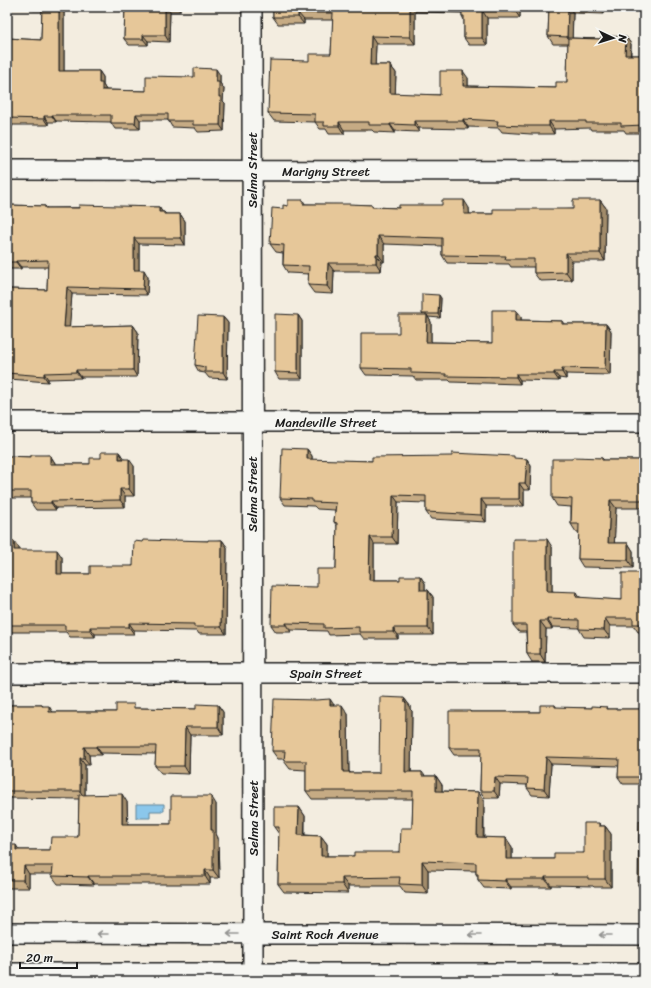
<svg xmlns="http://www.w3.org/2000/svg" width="651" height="988" font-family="Sriracha,sans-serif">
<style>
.water{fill:#8bc7eb;stroke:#5f8398}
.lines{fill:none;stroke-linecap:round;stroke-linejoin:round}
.street-casing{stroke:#1c1c1c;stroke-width:22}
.street{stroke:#f6f6f2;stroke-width:19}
.wall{fill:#c6ab84;stroke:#1c1c1c}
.shaded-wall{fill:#a18b6b;stroke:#1c1c1c}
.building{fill:#e6c799;stroke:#1c1c1c}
.oneway{stroke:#949492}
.labels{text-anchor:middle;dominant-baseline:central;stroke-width:4;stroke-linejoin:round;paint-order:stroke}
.street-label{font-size:13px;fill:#1c1c1c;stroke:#f6f6f2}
</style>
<rect width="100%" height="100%" fill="#f3ede0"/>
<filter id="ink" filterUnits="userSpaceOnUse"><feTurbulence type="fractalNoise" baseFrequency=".025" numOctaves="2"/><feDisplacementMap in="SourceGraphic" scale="8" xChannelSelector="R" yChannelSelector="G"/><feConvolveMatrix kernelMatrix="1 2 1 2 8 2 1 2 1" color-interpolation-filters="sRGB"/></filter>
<g filter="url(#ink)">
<path class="water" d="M136,804H164V811H150V818H136Z"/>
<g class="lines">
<defs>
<path id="street" d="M252,7L253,981
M7,170L644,171
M7,422H644
M7,673H644
M7,933L644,935
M7,973H644"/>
</defs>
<use href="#street" class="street-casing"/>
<use href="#street" class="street"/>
</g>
<path class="wall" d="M30,7H64V71H99L103,77V85L106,90L146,91L194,77L220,75V83L224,89L223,101L225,103L224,131L198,132L195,128L172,127L168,120H140V129H115L111,123V122L56,121V122H48V125H12V127H7V38L41,40L42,10H33Z
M119,7H180V11H170L169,42L148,41V45H129L124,39L125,8H120Z
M273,7H520V18H487V45H469L464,38V20L462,16V13L415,12V44H376L375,65H390L396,73L395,94L440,95L468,78V86L556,88L567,82L568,44H553L548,36L549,7H604V14L573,13L572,38L600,39L626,37L631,44V55H644V133H626L624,130H591L590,128L554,129V134H531L502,132L499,128L468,127V129L419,128V132L395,131V133L374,132L372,130H344V134H329L326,129H320L315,122L274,121L268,113L309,61L331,54L333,20H304V24H278L273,17Z
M303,200L305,204L372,205L373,207L399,208H469V214H493L573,209L600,200L606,208L605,261H572V280L540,281L534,273V267H511L509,264L447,263L442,255V246L384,244V262H382L381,271H334L333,294L314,293L308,285L309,274L288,273L283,265V253L276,252L270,244L283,209L288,206Z
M7,205L45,206L47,208L159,207L162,212H164L166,214H180L185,221V245L139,244V270L148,277L147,295L72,294L69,327L133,325L138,332L137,377H81V378L48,379V382L9,379V385H7V289L47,290L48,267H21V269H7Z
M441,298L440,318L428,317L431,322V342L492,343L516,310L521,316V320L562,321L564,324H606L611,331L610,375L566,374V379L559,378V381L520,380V384L451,382L449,380H416L413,376L366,375L361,368L399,333L423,315L422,314Z
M298,315L302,321V379H279L275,372Z
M223,317L228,323L227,379L209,378L205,373L199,372L195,365Z
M307,449L312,456V460L372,461L527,459L531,466L530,490H524V506H486V522L431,519L426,512V503L398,502L397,544H374V580H400L420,576L425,583V590H428L433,597V635H398V639H364L360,634L329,635L327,631L291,630V632H276L271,625L317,587L336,569L337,526L334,522L335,510L317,509L314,506L285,505L280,498Z
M119,452L124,459L134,466V496H125V507L56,508V510H36L31,503V498H7V456L31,457L50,455L55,463V464H90L101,458Z
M602,458L604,460H644V508H616L614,543H628L633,551V568L583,567L578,559L579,532H576L571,524V507L557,506L552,498L572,459Z
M222,540L227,547L226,634H199L197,631L134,630V634H95V637H70L66,632H10V634H7V541L19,548V550L62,557V574H90L133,566L143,542L208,541Z
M552,547V591L581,598L622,600L644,573V632H638L634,626H610V638L584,637L579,629V628L552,627V629H546L545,662H532L527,654L526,632H519L513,625Z
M404,698L410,706V709L412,711L411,772H422L425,776H436L442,785V791L478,792L484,800V838H506L512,847V859H554L584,853L601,826H605L611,834V887H594L593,886L551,885V887H511V889L484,888L478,880V877L476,874V871L428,870V894L405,893L400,886H348V893L284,892L278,884L279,834L274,827L299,807L305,816V835L321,836L327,844V856H354L400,852L412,828L413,799H312L306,791V770L290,769L284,761V759H278L272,751L335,705L348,714L349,772L351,773H379Z
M7,705H42L43,706L52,712H116L136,708L196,709L218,705L223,712V735H190L189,774L161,773L155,766L156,754L101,753V755H89L90,765H85V795L127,802L128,824H171L216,804V834L218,838L219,878H210V884H94V885L58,884L52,876L53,874H29V888H7V845L19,850H50L78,837L79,799L7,798Z
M555,705L557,708H592L607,707L608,709H644V784H623L618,777L619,766L551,764L549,796L532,795L527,788V785L500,784L499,798H485L480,791L481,755H454L449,748L470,711L471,712H540Z
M644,821V894L638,885Z"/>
<path class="shaded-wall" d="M59,7H64V77L59,71Z
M165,7H167L170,11L169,42L165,35Z
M177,7H180V11Z
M410,7H412L415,12V44L410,37Z
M515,7H520V18L515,11Z
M568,7H569L573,13L572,45L567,37Z
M599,7H604V14Z
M482,10L487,18V45L482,38Z
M298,13L304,20V24L298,17Z
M143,35L148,41V45L143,39Z
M371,36L376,44L375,72L370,65Z
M626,37L631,44L630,62L625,55Z
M390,65L396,73L395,101L390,93Z
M216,69L220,75V83L224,89L223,101L225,103L224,131L220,125L219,97L216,82Z
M99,71L103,77V85L106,90H102L99,83Z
M463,71L468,78V93L463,86Z
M136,114L140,120V129L135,123Z
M52,115L56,121V122L52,116Z
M44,116L48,122V125L44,119Z
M8,118L12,125V127L8,121Z
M463,119L468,127V129L463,121Z
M414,121L419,128V132L414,125Z
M549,121L554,129V134L549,126Z
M339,122L344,130V134L339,126Z
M390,124L395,131V133L390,125Z
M464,200L469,208L470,222L464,214Z
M600,200L606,208L605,261L600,253Z
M159,207L163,213L159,212Z
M180,214L185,221V245L181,238Z
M378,236L384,244V262L378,254Z
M134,238L139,244V276L134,270Z
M566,253L572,261V280L566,272Z
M376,254L382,262L381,271L376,263Z
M16,261L21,267V269L16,262Z
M328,263L334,271L333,294L327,286Z
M144,270L148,277L147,295L143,289Z
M67,287L72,294L69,334L64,327Z
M439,295L441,298L440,318L438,314Z
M516,310L521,316V326L516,320Z
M298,315L302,321V379L298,373Z
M427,315L431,322V349L426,342Z
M223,317L228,323L227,379L223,372Z
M606,324L611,331L610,375L605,369Z
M133,325L138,332L137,377L133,370Z
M562,368L566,374V379L562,372Z
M76,370L81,377V378L76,372Z
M554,372L559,378V381L554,374Z
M44,373L48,379V382L44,376Z
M516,374L520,380V384L516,377Z
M7,377L9,379V385L7,382Z
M307,449L312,456V466L307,459Z
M119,452L124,459H119Z
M50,455L55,463V471L50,464Z
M129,459L134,466V496L129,489Z
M527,459L531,466L530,490L525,483Z
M519,483L524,490V506L519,499Z
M120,489L125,496V507L120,500Z
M393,495L398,502L397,544L392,537Z
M481,499L486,506V522L481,515Z
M610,500L616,508L614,551L608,543Z
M51,501L56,508V510L51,503Z
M370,537L374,544V587L369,580Z
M547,539L552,547V599L547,591Z
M222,540L227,547L226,634L221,627Z
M14,541L19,548V557L14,550Z
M628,543L633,551V568L628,560Z
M57,550L62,557V581L57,574Z
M420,576L425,583V597L420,590Z
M428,590L433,597V635L428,628Z
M577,592L582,600L576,597Z
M605,618L610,626V638L604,630Z
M547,619L552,627V629L547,621Z
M540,621L546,629L545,662L540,654Z
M129,623L134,630V634L129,627Z
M286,623L291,630V632L286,625Z
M7,627L10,632V634L7,630Z
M90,627L95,634V637L90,630Z
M393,628L398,635V639L393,632Z
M404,698L410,706V709L412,711L411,780L405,772Z
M330,699L336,708L330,705Z
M218,705L223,712V735L218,727Z
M342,705L348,714L349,780L343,772Z
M49,706L54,714L49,712Z
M185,727L190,735L189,774L184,766Z
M96,746L101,753V755L96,747Z
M84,747L89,755L90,765L84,758Z
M546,757L551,764L549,796L544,789Z
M80,758L85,765V799L80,791Z
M436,776L442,785V800L436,791Z
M495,777L500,784L499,798L494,791Z
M478,792L484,800L483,846L477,837Z
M122,794L127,802L128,831L122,824Z
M211,796L216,804V834L218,838L219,878L213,870L211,830Z
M299,807L305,816L304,844L298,835Z
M599,823L605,832V826L611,834V887L605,879Z
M321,836L327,844V865L321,856Z
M506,838L512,847V867L506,859Z
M16,845L21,853L16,850Z
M422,861L428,870V894L422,885Z
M24,866L29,874V888L23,880Z
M205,870L210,878V884L205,876Z
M88,876L94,884V885L88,877Z
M545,877L551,885V887L545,879Z
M342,878L348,886V893L342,884Z
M505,879L511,887V889L505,881Z"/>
<path class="building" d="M42,7H59V71H99V83H102V90L146,91V76L194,77V68L216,69V82H219V97H221L220,125H193V121H168V114H136L135,123H111V115H52V116H44V119L8,118V121H7V38L41,40Z
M125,7H165V35H143V39H124Z
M273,7H410V37L371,36L370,65H390V93L440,95V71H463V86L556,88V82H567L568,38L600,39V38H611V36L626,37L625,55H644V125L621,126V123H586V121H549V126H526L497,125L498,121L463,119V121H414V125L390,124V125H369V122H339V126H324V122H315V114L268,113L270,60L309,61V54H331L333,13H298V17H273Z
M462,7H515V11L482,10V38H464V16H462Z
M549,7H568L567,37L548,36Z
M288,200H303V204H349L372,205V207L399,208V205H442V200H464V214H493V209H573V200H600V253H566V272L534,273V259H505L506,256L442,255V238L378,236V254H376V263H328L327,286L308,285L309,266L283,265L284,245L270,244L272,208L283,209V205L288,206Z
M7,205L45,206V208H79V205L159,207V212H164V214H180L181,238H134V270H144L143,289L67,287L64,327L133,325V370H76V372L44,373V376L7,373V289L47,290L48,260L16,261V262H7Z
M422,294L439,295L438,314H422Z
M492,310H516V320L562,321V324H606L605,369L562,368V372H554V374H516V377L446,376V374L411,373V369L361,368V333H399V315H427L426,342L492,343Z
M275,314L298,315V373L275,372Z
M198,316L223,317V372H205V367L195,365Z
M282,448L307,449V459L372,461V457L452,456V453L514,456V458L527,459L525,483H519V499H481V515L426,512V496L393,495L392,537H370L369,580H400V576H420V590H428V628H393V632H359V627L324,628V624L286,623V625H271L272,586L317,587V569H336L337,523L334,522L336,503L312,502V499L280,498Z
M101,452H119V459H129V489H120V500L51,501V503H31V491H7V456L31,457V455H50V464H90V458H101Z
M573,457L602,458V460H644V500H610L608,543H628V560L578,559L579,524H571L572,499L552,498V459H572Z
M513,539H547V591L577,592L576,597L622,600V573H644V624H633V618H605L604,630L579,629V620L547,619V621H540V654H527L526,625H513Z
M144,540L175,541V540L208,541V540H222L221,627H194V624L129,623V627H90V630H65V625H7V541H14V550H57V574H90V566H133L134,541L143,542Z
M380,697L404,698L405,702L406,703L405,772H422V776H436V791L478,792L477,837L506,838V859H554V853H584V823H599V826H605V879H588V877H545V879H505V881L478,880V874H476V863L422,861V885L399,884L400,877L342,878V884H278L279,827H274V807H299L298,835L321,836V856H354V852H400L401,828H412L413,791H306V761H284L285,751H272L274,699L316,700L330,699V705H342L343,772H350L349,773H379Z
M116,704H134V708L196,709V704L218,705V727H185L184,766H155L156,746H96V747H84V758H80V791H7V705H42V706H49V712H116Z
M540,705H555V707L592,708V706L607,707V709H644V777H618L619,759L546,757L544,789L527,788L528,778L495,777L494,791H480L481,748H449V711H470V712H540Z
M122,794V824H171V796H211V830H213V870H205V876H88V877L52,876L53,866H24L23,880H7V845H16V850H50L51,837H78L79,795Z
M639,821H644V885H638Z"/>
<defs><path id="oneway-shaft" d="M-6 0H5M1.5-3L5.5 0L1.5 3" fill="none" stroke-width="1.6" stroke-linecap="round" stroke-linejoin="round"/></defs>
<g class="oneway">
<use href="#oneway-shaft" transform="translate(103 934) rotate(-180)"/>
<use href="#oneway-shaft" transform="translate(233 934) rotate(-180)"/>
<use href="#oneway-shaft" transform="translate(475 935) rotate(-180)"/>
<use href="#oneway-shaft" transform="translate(605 935) rotate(-180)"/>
</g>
</g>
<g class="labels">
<g class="street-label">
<text transform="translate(252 170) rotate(-90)">Selma Street</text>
<text x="326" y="171">Marigny Street</text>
<text x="326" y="422">Mandeville Street</text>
<text transform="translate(252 494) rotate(-90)">Selma Street</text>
<text x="326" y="673">Spain Street</text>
<text transform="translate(253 818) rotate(-90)">Selma Street</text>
<text x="325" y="934">Saint Roch Avenue</text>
</g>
</g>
<rect width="651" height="988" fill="none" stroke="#f6f6f2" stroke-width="24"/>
<rect x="12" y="12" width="627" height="964" fill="none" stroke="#1c1c1c" stroke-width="1.5" filter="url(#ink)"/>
<g transform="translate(613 38) rotate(94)" stroke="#f6f6f2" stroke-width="3" paint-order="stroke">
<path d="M0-3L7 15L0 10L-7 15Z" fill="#1c1c1c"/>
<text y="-6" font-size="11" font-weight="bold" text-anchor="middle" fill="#1c1c1c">N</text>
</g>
<path d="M20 962v6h57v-6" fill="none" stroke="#1c1c1c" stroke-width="2"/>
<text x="26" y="962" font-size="12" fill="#1c1c1c" stroke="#f6f6f2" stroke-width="3" paint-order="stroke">20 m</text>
</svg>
